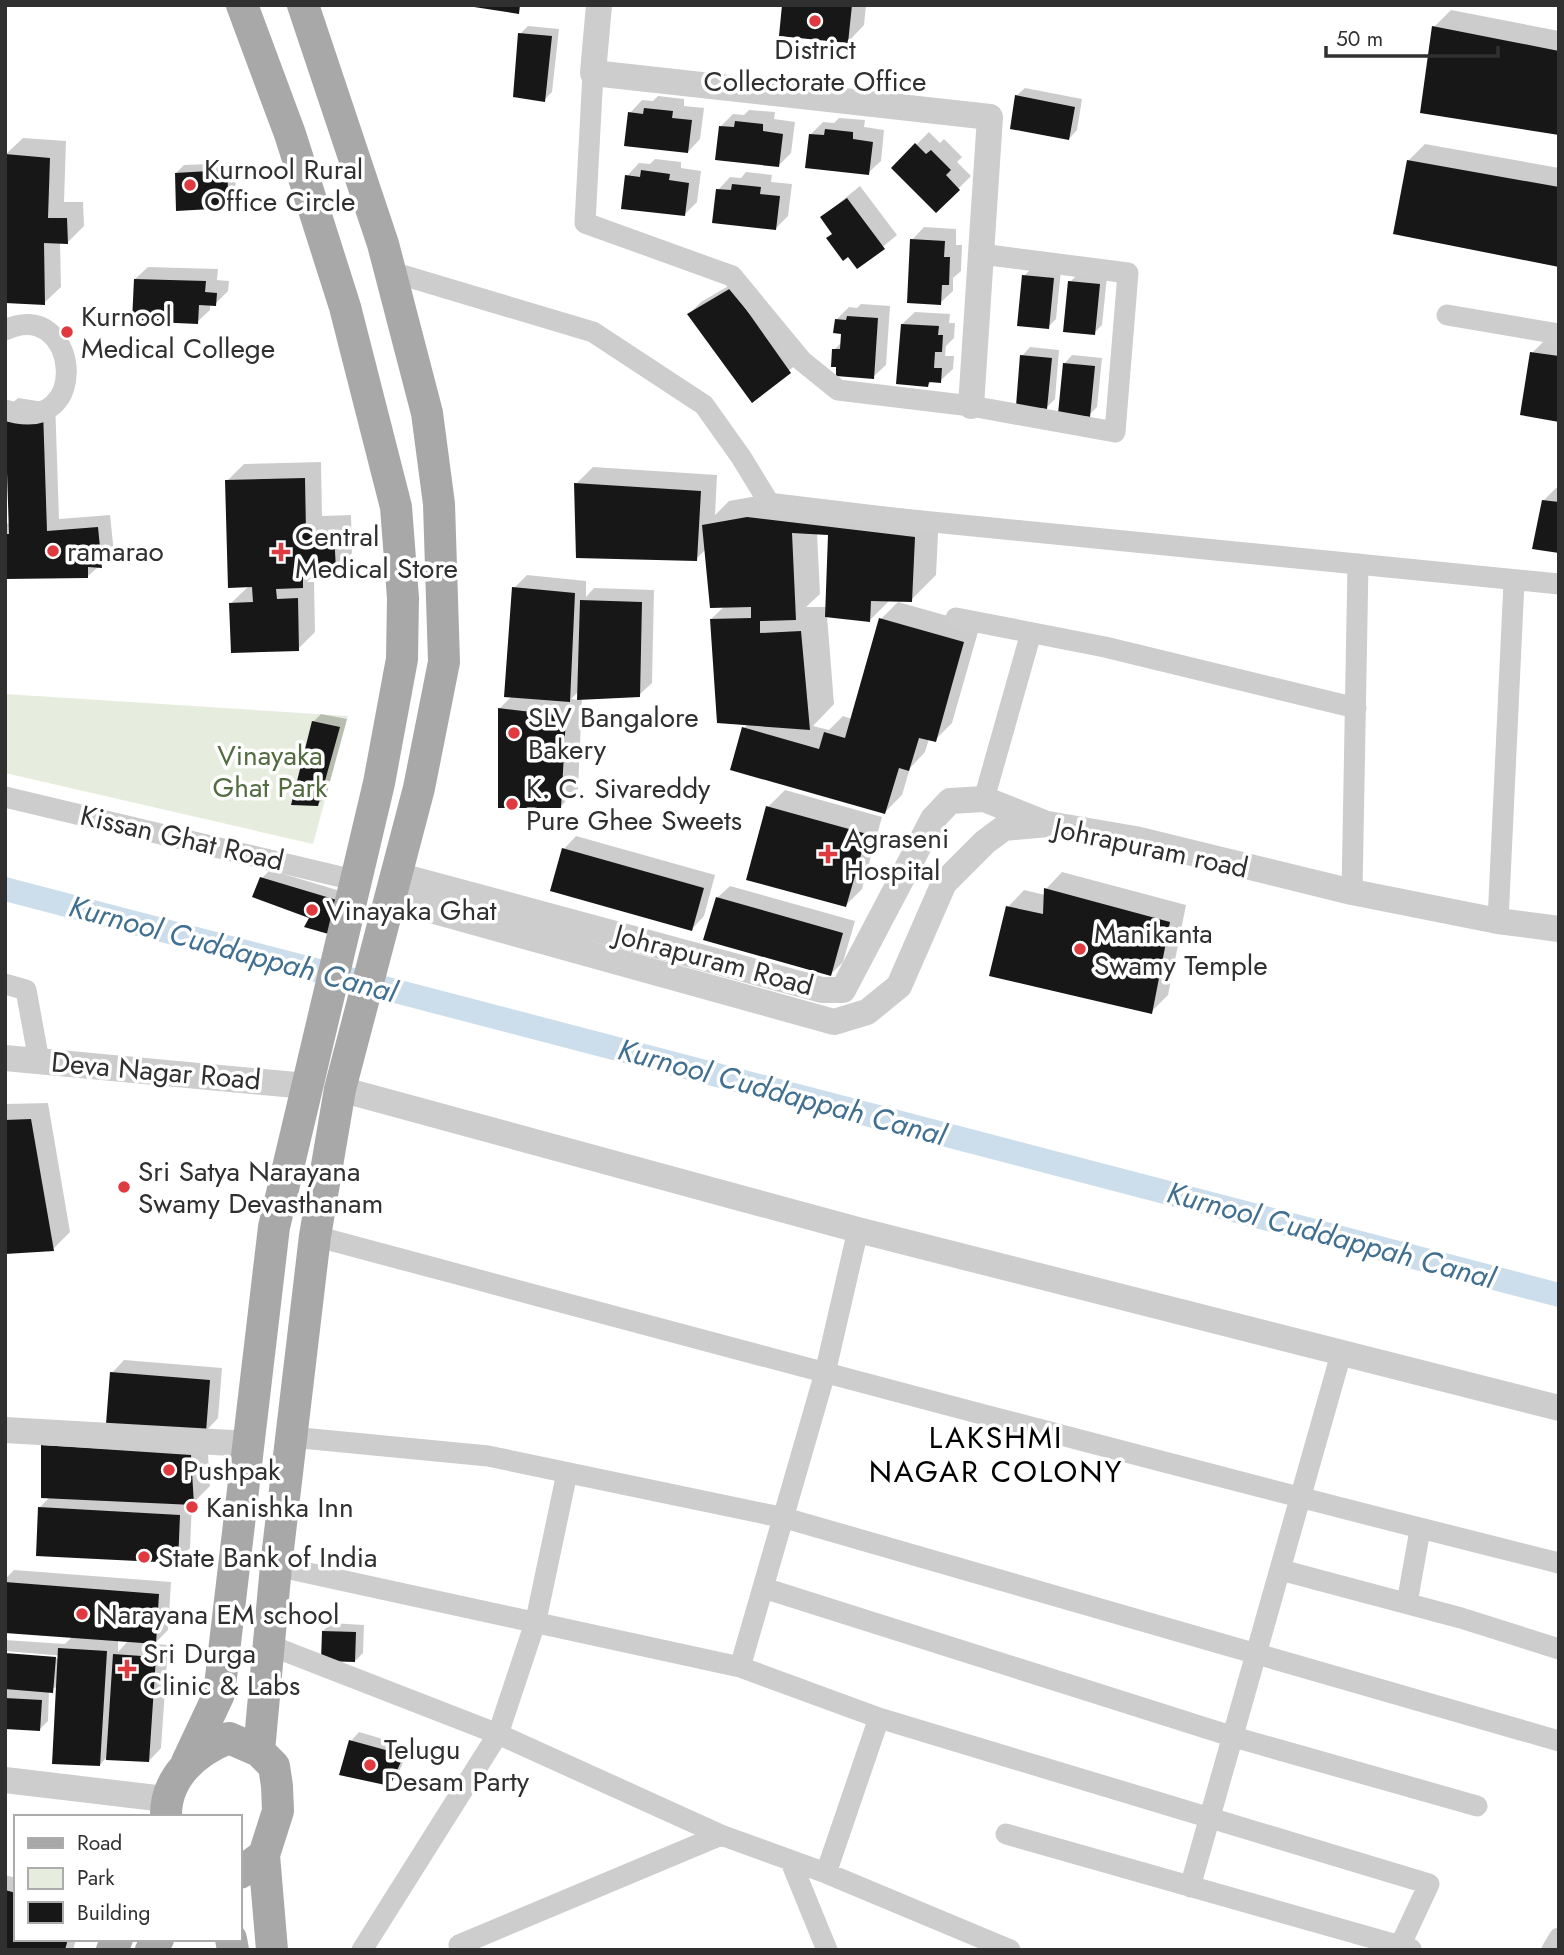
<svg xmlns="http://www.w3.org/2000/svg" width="1564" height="1955" font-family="Jost,sans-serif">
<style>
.green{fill:#e6eddf}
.shadow{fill:#0003;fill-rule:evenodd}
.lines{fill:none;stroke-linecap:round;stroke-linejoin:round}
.canal{stroke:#ccdeeb;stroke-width:24}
.building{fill:#171717}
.minor{stroke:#cdcdcd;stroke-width:21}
.tertiary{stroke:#cdcdcd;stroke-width:26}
.primary{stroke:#a8a8a8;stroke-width:32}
.poi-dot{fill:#e03a41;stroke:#fff;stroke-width:2.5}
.labels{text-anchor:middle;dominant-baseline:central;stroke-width:7;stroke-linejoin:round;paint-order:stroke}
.poi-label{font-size:28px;fill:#303030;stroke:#fff;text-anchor:start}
.park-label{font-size:28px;fill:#526b3f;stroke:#fff}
.street-label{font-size:28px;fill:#303030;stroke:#fff}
.water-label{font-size:30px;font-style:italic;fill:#406f90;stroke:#fff}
.neighbourhood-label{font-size:30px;letter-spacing:2px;fill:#000;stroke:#fff}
</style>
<rect width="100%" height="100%" fill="#fff"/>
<path class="green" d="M5,694L348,716L313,844L5,773Z"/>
<path class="shadow" d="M784,5H866L864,25L848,42Z
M1451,10L1559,31V133L1434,27Z
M528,26L559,29L552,92L544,100L520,34Z
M1025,88L1082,99L1077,130L1069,139L1016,96Z
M658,96L684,99V106L704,108L700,139L688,152L630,113L642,100L653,101Z
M749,110L775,112L774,119L795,122L791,153L779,165L721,126L733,114L744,115Z
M839,118L865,120L864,127L884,130L881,161L868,173L810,135L823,122L834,123Z
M929,132L940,143L944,139L962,157L957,162L971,176L936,211L893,168Z
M23,138L66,141L64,202H83L84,226L67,243L60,242L61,287L44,303L6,154Z
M1425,144L1559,168V265L1408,161Z
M655,159L681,162V168L701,171L697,202L685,214L627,176L639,163L650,164Z
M235,163L236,198L228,206L176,173L184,165Z
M746,172L772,175L771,182L792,184L788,216L776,228L718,190L730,177L741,178Z
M860,186L897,235L858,267L822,217Z
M924,227L956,229V245H962L961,271L953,278V291L940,303L912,240Z
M148,267L218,269L217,280L229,281L228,291L215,304H210V310L197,322L135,279Z
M1032,268L1061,270L1056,319L1048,327L1024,276Z
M1078,274L1107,277L1102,325L1094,333L1070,282Z
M744,277L803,359L752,401L689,314L701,302Z
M861,304L890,306L886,365L873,377L834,350L842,342L843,332L836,320L849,307L857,308Z
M915,312L950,314L949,323H955L954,338L946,346L945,356H954L953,369L940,381H932L928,385L902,324Z
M1544,341L1559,343V421L1532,353Z
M1030,347L1059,350L1055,399L1047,407L1022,356Z
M1072,355L1102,358L1097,407L1089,415L1064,364Z
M18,398L44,402L55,399L59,519L110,515L114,553L88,576L5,577V524L10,523L5,410Z
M321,462L322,516L351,515L352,553L335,570H319L307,582H314L315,632L298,649L231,603L249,586L227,481L244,464Z
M593,467L717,475L715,515L729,501L773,493L939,513L936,575L911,600H890L869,621L827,616L834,704L813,726L829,730L843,716L852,719L881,619L898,602L980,625L952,723L935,740L929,739L925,752L910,768L902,795L885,812L744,728L748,724L711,619L725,606L706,549L696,559L576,484ZM817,533L830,534L827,607H806L820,594Z
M1556,488H1559V551L1543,501Z
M527,575L586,581V597L594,588L654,590L652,683L639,695L582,698L578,789L561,806L500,708L512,696L514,588ZM579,691L578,700L571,699Z
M321,714L347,719L326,796L318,804L313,722Z
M785,790L882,817L862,889L845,906L768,807Z
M576,836L715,875L704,916L692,929L564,849Z
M270,870L347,893L312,917L262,878Z
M1062,872L1186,905L1168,995L1151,1012L1008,907L1024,890L1045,895L1046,889Z
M730,886L855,921L843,962L831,974L717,898Z
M48,1103L70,1232L53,1249L5,1252V1104Z
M124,1360L222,1368L218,1418L206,1431L112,1373Z
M207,1438L210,1486L192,1504L190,1548L177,1561L39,1508L51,1496L43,1446Z
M14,1570L171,1582L168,1630L154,1644L168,1645L161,1748L149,1761L106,1758L100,1765L58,1686L49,1691L48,1721L40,1729L5,1727V1655L65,1659V1656L5,1651V1640L65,1644L73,1636L5,1632V1579ZM118,1640H129L118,1652Z
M331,1623L364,1625L363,1653L355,1661L323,1631Z
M359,1732L410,1747L397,1776L389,1784L351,1741Z
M5,1875L16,1878V1939H76L73,1950H5Z"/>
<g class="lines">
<path class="canal" d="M5,889L1559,1295"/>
</g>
<path class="building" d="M461,5H520L519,14Z
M782,5H852L848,43L779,36Z
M1432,26L1559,51V135L1420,113Z
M518,33L552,36L545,102L513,97Z
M1015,95L1075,107L1069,140L1010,129Z
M644,108L673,111L672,118L692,120L688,153L624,146L628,112L643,114Z
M735,121L763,124V131L783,134L779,167L715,160L719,126L734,127Z
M825,129L853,132V139L873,142L869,175L805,168L809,134L824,135Z
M915,143L926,154L931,150L951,170L946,175L960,190L936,213L891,168Z
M5,154L50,158L48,218H67L68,244L44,243L45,305L5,303Z
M1407,160L1559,187V267L1393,234Z
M227,170L229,208L176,211L175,173Z
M641,170L670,174L669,180L689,183L685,216L621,209L625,175L640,177Z
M732,184L761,187L760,194L780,196L776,230L712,223L716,189L731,190Z
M847,198L885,249L857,269L848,257L843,261L826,238L832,234L820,217Z
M910,239L945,241L944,257H950L949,285H942L941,305L907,303Z
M1022,275L1054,278L1049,329L1017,326Z
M134,279L206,281L205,292L217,293L216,306L199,305L198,324L132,321Z
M1068,281L1100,284L1095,335L1063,332Z
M731,288L791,373L752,403L687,314Z
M847,316L878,318L874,379L836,376V367H831L832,349H840L841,334L833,333L835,319L846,320Z
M901,324L939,326L938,335H943L942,352H935L934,368H942L941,383L929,382L928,387L896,384Z
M1530,352L1559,356V422L1520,415Z
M1020,355L1052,358L1047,409L1016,406Z
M1063,363L1095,366L1090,417L1058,414Z
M5,410H43L47,531L98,527L102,568L88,567V578L5,579V534H9Z
M305,478L306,532L334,531L336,571L303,572V588L276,589L277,599L298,598L299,651L231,653L229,603L253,602L252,587L228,588L225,480Z
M574,483L701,491L697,561L576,558Z
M1542,500L1559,502V553L1532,549Z
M747,517L915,537L912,602L871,601L870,622L825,617L828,535L792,533L796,620L760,621V633L801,631L810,730L717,723L710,619L751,618V607L710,608L702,525Z
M512,587L575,593L570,702L504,697Z
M580,600L642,602L640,697L577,700Z
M879,618L964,642L936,742L919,738L909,771L899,768L885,814L730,770L742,727L819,749L824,732L845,738Z
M498,708L566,716L561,808H498Z
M312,721L340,727L318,806L291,805Z
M766,806L867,834L846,907L746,880Z
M562,848L704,888L692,931L550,891Z
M260,877L340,901L332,935L304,927L309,918L252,897Z
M1044,888L1170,922L1152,1014L989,976L1006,906L1043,914Z
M716,897L843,933L831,976L703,940Z
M31,1119L54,1251L5,1254V1120Z
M110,1372L210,1380L206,1432L106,1424Z
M41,1445L191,1455L194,1505L41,1498Z
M38,1507L180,1515L178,1563L36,1556Z
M5,1582L159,1594L156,1644L5,1633Z
M322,1631L356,1632L355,1662L321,1661Z
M58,1648L107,1651L100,1766L52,1764Z
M5,1653L56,1657L53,1693L5,1689Z
M113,1654L156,1657L149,1762L106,1760Z
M5,1698L42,1700L40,1731L5,1729Z
M349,1740L404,1755L390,1786L339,1775Z
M5,1890L16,1893V1939H68L65,1950H5Z"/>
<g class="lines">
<path class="minor" d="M593,73L585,223L732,276L802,361L838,390L971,406L1115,432L1128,273L981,254
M392,272L593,332L704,405L741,457L771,506L1559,584
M1447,315L1559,334
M5,330C78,295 95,439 5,410
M956,618L1105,647L1356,708
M5,797L358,881
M984,799L1031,633
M1352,892L1358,564
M1498,921L1514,582
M5,984L26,990L39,1061
M315,1236C729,1347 1143,1459 1559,1563
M291,1437L488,1456L785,1518L1559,1741
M276,1566L740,1667L879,1718L1429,1884L1400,1946
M1281,1570L1461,1618L1559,1649
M764,1588L1234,1737L1477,1806
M1407,1603L1420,1530
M269,1645L498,1734L721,1835L826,1873L1010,1950
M740,1667L825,1373L858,1230
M1006,1834L1411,1949
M791,1862L827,1950
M826,1873L879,1718
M1190,1887L1341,1354
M362,1950L498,1734L536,1620L567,1473
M462,1950L459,1945L721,1835
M1552,1950L1559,1938"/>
<path class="tertiary" d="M599,5L593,73L990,117L971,406
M397,875L822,990H843L933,819L950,801L984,799L1042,822
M391,899L834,1022L867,1012L899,986L944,883L985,842L1004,828L1048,824L1135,839L1352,892L1498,921L1559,929
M5,1058L306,1086
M340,1089L858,1230L1559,1408
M5,1430L249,1444
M5,1780L165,1799"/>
<path class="primary" d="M259,1751L276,1566L315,1236L340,1089L419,788L444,662L439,504L427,413L383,244L303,5
M187,1762L219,1694L274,1227L379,783L402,659L403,598L396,507L345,307L290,134L242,5
M166,1817C165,1778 195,1751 229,1738L259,1751L274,1766L277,1786L278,1811L264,1855L240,1873
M264,1855L272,1950
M231,1939L233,1950
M112,1950L117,1939
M151,1950L158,1939"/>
</g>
<g class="poi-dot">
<circle cx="815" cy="21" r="7"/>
<circle cx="190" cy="185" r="7"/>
<circle cx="67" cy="332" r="7"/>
<circle cx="53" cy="551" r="7"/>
<path d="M277.5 541.5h7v7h7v7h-7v7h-7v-7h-7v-7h7z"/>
<circle cx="514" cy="733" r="7"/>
<circle cx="512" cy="804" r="7"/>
<path d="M824.5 843.5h7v7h7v7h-7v7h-7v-7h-7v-7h7z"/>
<circle cx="312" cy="910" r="7"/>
<circle cx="1080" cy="949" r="7"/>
<circle cx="124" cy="1187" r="7"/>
<circle cx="169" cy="1470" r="7"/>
<circle cx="192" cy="1507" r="7"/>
<circle cx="144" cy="1557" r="7"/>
<circle cx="82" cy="1614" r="7"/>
<path d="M123.5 1658.5h7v7h7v7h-7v7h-7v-7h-7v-7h7z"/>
<circle cx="370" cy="1765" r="7"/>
</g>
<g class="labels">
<g class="poi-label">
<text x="815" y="49" text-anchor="middle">District<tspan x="815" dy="32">Collectorate Office</tspan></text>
<text x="204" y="169">Kurnool Rural<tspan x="204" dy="32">Office Circle</tspan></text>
<text x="81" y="316">Kurnool<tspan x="81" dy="32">Medical College</tspan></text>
<text x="295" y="536">Central<tspan x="295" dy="32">Medical Store</tspan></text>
<text x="67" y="551">ramarao</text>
<text x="528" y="717">SLV Bangalore<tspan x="528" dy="32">Bakery</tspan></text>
<text x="526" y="788">K. C. Sivareddy<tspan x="526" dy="32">Pure Ghee Sweets</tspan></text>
<text x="844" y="838">Agraseni<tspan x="844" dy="32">Hospital</tspan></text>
<text x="326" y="910">Vinayaka Ghat</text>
<text x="1094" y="933">Manikanta<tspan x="1094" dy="32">Swamy Temple</tspan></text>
<text x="138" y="1171">Sri Satya Narayana<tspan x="138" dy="32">Swamy Devasthanam</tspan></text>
<text x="183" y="1470">Pushpak</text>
<text x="206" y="1507">Kanishka Inn</text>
<text x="158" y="1557">State Bank of India</text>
<text x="96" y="1614">Narayana EM school</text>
<text x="143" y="1653">Sri Durga<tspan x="143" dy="32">Clinic &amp; Labs</tspan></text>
<text x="384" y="1749">Telugu<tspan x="384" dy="32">Desam Party</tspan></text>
</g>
<g class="park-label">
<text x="270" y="755">Vinayaka<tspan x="270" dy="32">Ghat Park</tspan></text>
</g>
<g class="street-label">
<text transform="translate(182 838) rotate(13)">Kissan Ghat Road</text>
<text transform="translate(1151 848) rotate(12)">Johrapuram road</text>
<text transform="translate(714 960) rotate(15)">Johrapuram Road</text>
<text transform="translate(156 1071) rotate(5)">Deva Nagar Road</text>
</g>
<g class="water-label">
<text transform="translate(233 949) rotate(15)">Kurnool Cuddappah Canal</text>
<text transform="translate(782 1092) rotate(15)">Kurnool Cuddappah Canal</text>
<text transform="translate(1331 1235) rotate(15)">Kurnool Cuddappah Canal</text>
</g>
<g class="neighbourhood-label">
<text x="996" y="1437">LAKSHMI<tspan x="996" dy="34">NAGAR COLONY</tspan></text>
</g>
</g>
<rect width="1564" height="1955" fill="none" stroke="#303030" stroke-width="14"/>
<rect x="14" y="1815" width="228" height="126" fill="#ffffff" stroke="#acacac" stroke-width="2"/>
<rect x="28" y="1838" width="35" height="10" fill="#a8a8a8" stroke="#acacac" stroke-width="2"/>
<text x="77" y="1850" font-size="21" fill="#303030">Road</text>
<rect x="28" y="1868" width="35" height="21" fill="#e6eddf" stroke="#acacac" stroke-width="2"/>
<text x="77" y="1885" font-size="21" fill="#303030">Park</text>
<rect x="28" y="1902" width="35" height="21" fill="#171717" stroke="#acacac" stroke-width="2"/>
<text x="77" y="1920" font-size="21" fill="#303030">Building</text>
<path d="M1326 46v10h172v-10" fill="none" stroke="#303030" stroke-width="3.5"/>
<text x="1336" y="46" font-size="21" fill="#303030" stroke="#ffffff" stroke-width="5" paint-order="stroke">50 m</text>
</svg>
